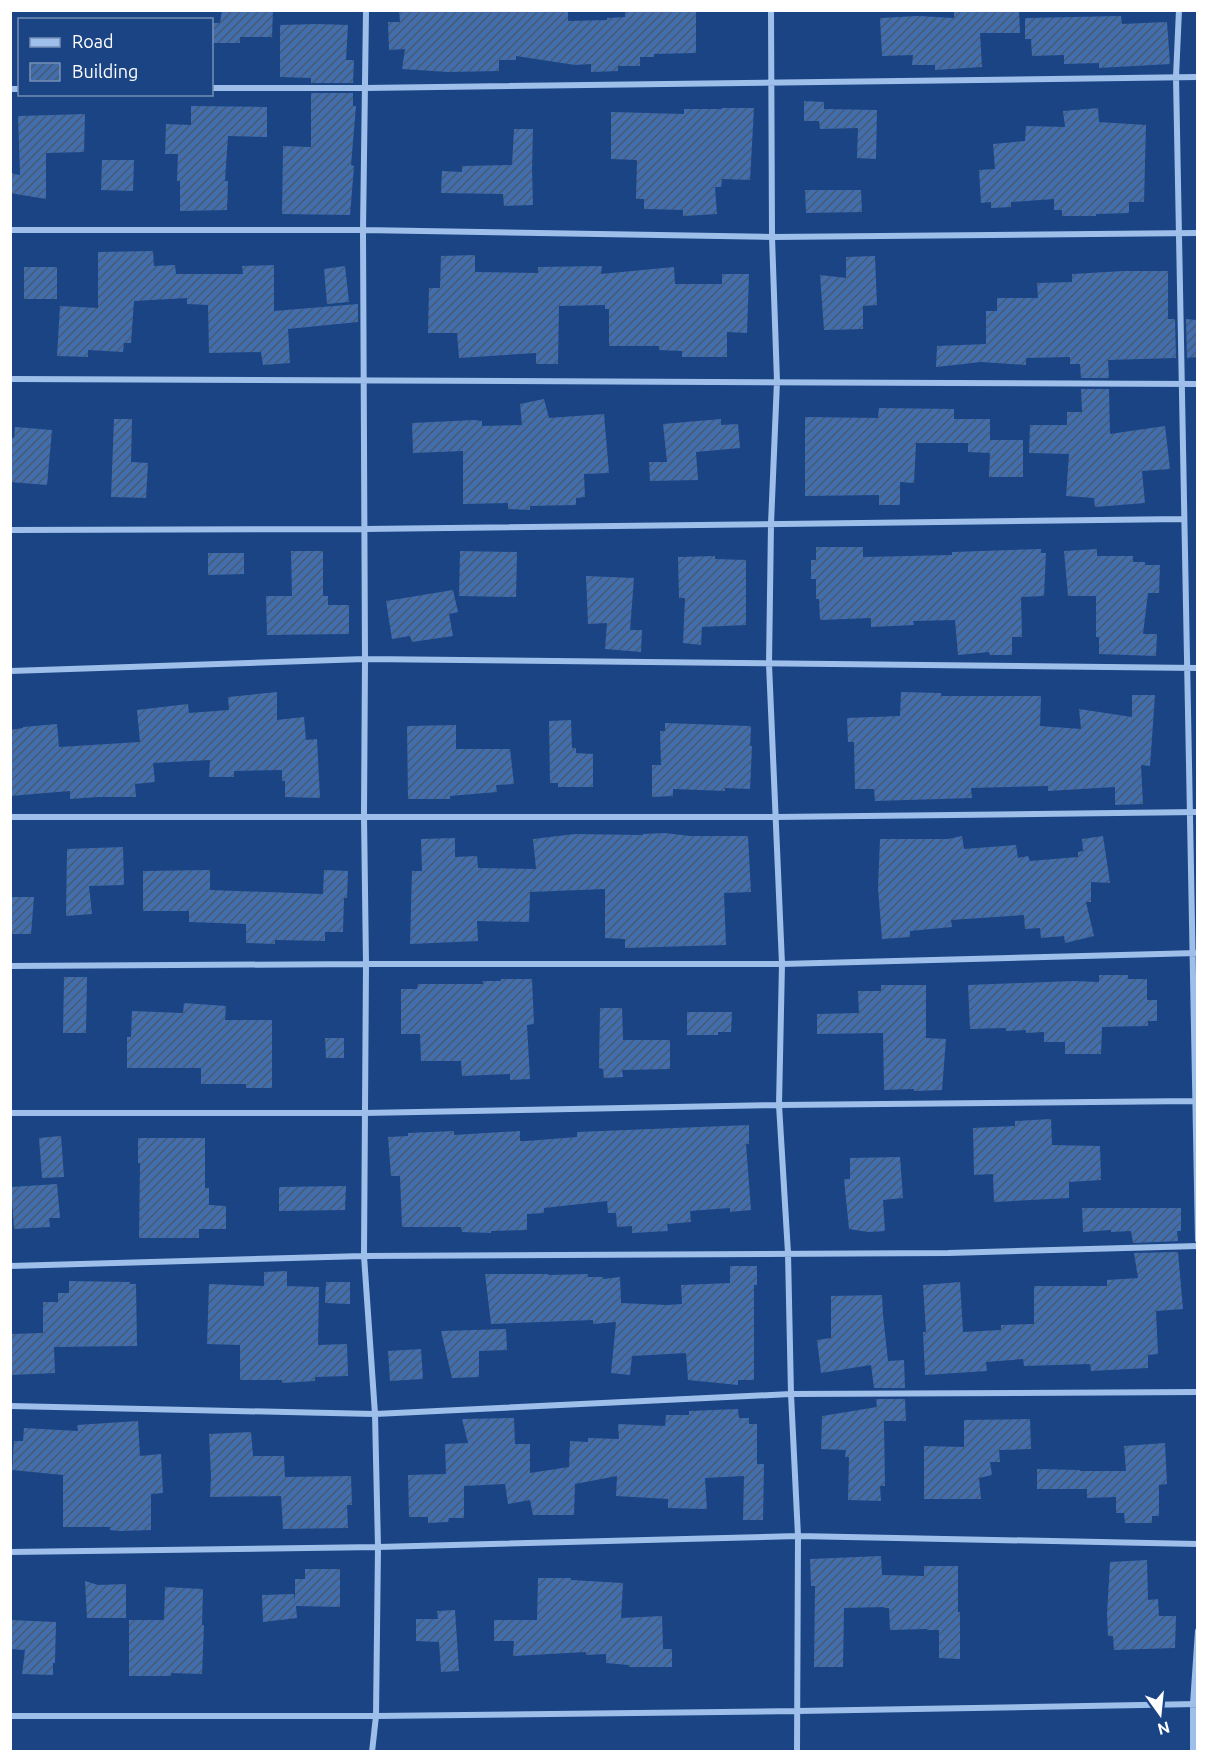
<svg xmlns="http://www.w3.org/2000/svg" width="1208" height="1762" font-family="Ubuntu,sans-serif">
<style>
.building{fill:url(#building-hatch)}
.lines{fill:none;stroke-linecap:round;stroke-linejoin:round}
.minor{stroke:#9fbfeb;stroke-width:6}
</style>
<defs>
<pattern id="building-hatch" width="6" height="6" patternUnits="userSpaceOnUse" patternTransform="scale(1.5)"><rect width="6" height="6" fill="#436ead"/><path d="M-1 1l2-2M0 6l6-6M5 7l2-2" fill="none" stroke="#485a73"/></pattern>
</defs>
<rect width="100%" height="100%" fill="#1a4484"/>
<path class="building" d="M222,10H273L272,37H240V43H212V23H220Z
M399,10H568V21L607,20V18L625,17V10H696V53L654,54V57H640V66H618V71L591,72V64L575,65L516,56V60H499V71L448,72L402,69L405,49L389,50L388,22H400Z
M954,10H1019L1020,33H980L982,67L935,70V65H912L913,55L882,56L880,18L918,16L954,18Z
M1121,16L1122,24L1167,22L1170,64L1099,68V63L1064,64V55L1032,56L1031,39H1025V18Z
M318,24L348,25L346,60H354L353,83H311V78L280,77V25Z
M311,93H353V106H356L351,165L354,166L350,215L282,214L283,146L311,147Z
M804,101L824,102V109L877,110L876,159L857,158L858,128L820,129L819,121H804Z
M191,106L267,107V137L228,136L225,181H228L227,210L180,211V181H177L178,154H165L166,124L191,125Z
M722,108H754L750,180L722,179L721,187H715L717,214L683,216V210L644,209V199H636L637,160L611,159V112L684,114V109H722Z
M1098,108L1099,122L1146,125L1144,202H1129V213L1096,214V216H1062V210H1054V199L1011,202V207L991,208V202L981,203L979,170L995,169L993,144L1025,141L1026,126L1065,127L1063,111Z
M85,114L84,152L46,153V199L10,193V173L20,175L18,116Z
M514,129H533L532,169L533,205L504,206L503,194L441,193L442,171L462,172V166L512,165Z
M102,160H134L133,191L101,190Z
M805,190H861L862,212L806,213Z
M153,251L154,266L175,265L176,274H243L242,266L274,265V311L358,304V322L288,329L290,363L263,365L261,352L209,353L208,305L187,304V298L134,301L131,343H124L123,352L88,350V357L57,356L60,306L98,308V252Z
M475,255V272L538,273V267L602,266L601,274L674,267L675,284H722V274H749L747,333L727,332V357H682V351L659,350V346H609V309H605V305L559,306L558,364H536V353L459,358L457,333H428L429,288H440L441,256Z
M875,256L877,305L863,306V329L824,330L820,275L846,278V257Z
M345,266L349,302L327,304L324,269Z
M24,267H57V299H24Z
M1124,271H1168V319H1175L1176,358L1108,360L1109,378H1081L1080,364H1070V357L1026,358V365L981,362L936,367L937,346L986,344V311H997V298H1038L1037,283L1072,282V274Z
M1186,319L1197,320V357L1187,358Z
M1081,389H1109L1110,434L1165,426L1170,469L1142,471L1145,503L1095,507L1094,498L1066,496L1069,454L1029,453L1030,425H1067V412H1082Z
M544,399L549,418L604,414L609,473L584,474L585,497L576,498V505L530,506V510L508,509V503L463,504V451L413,453L412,423L474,420L482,421V426L522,425L520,404Z
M879,408L954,409V419H990V452V440H1023V477H989L990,453L968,452V443H916L914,483L900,482V505H879V495L805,496V417L878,418Z
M114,419H132L131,462L148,463L146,498L111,497Z
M721,419V425L738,424L740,448L696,452L698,480L650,481L649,462H667L663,424Z
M15,427L52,430L47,485L10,482V437L14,438Z
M816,547H863V557L952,555V552L1041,549V553H1046L1044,596L1021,597L1022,637H1012V655H990L989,652L958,655L955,620L913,621L914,625L871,627V618L820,620L819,599H816V579H811V560H816Z
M1097,549V556H1133V562H1145V565H1160L1159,593H1148L1143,634H1157L1156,656L1099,654V637H1096V596H1068L1064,551Z
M291,551H323V596H328V605H349V634L267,635L266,596H292Z
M460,551L517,552L516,597L459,596Z
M208,553H244V574L208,575Z
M715,556V559L746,560V625L702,627L701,645L683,643L685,598H679L678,557Z
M586,576L634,578L630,630H642L641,652L605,649L607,623L588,624Z
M453,590L458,612L449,614L453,636L412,642L410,636L392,639L386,601Z
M277,692V720L304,717L306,740L317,739L320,798L285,797V781H282V770L234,771V777H209L210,760L153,763L155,782L135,784L136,797H98L70,799V791L10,796V730L23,728V727L57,724L59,747L140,742L137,710L188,704L189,713L229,710L228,697Z
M901,692L941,693V696H1041L1040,726L1081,729L1079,709L1132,717V695H1155L1150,766L1141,765L1143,804L1115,805V787L1048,791V786L971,788L972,798L875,801L874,789H855L854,742H848L847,718L900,716Z
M571,720L572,748H576V753L593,754V787H558V783H550L549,721Z
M665,723L750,726L751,728L750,746H752L750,789L725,788V791L673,789V796L652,797V765H661L660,731H665Z
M456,725V749H510L514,784L496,785L497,792L450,796V799H408L407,726Z
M665,833L690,836H748L751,892L724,893L726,945L625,948V939L605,938V889L530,892L529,922L477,921L478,941L410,944L412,871H422L421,839L455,838V857L477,856L478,868L536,869L533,839L575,834L643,835V834Z
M962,836L964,849L1016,845L1018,858L1028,856L1030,861L1078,857V852L1083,851L1082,839L1103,836L1110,883L1091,882V902H1086L1094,936L1065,943L1064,936L1041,938L1040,928L1025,929L1024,915L951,920L952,927L910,931V937L882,939L878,888L880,839H948Z
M123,847L124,885L89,886L92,914L66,916L67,849Z
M210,870V890L323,894L324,870L348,871L347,898H344L343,932H325V941L275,940V944L246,943V924L189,922V911H143V871Z
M12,897H34L31,934H12Z
M1099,975H1128V979H1147V1000H1157V1021H1148V1026L1102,1027L1101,1054H1065V1042H1044V1032L1026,1033V1030L1006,1031V1028L970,1029L968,985L1073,981L1099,982Z
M64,977H87L86,1033H63Z
M501,979H532L534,1024L527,1025L530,1079L510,1080V1074L462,1076L461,1061H421L420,1034H401V989H417L418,984H483V981H501Z
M881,985H926V1038L946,1039L942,1090L914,1091V1089L884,1090L883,1033L817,1034V1014L859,1013L858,991H881Z
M184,1003L226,1006L225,1020H272V1088H246V1084H201V1068H127V1037H131L132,1011L183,1013Z
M600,1008H622L623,1040H670V1069L622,1070L623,1077L604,1078L603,1069L599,1068Z
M687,1012H732L731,1032H718V1035H687Z
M325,1038H344V1058H326Z
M1051,1119L1052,1145L1100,1146L1101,1180L1069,1182V1198L994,1202L993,1174L974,1175L973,1128L1015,1126V1121Z
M749,1125V1144H746L751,1210L730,1212V1208L690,1211L691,1222L667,1224L668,1231L632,1233V1226L617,1227L616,1213H608L607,1201L544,1208V1213L527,1214V1230L491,1231V1233L462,1232L461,1227H402L400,1176H391L388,1137L408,1136V1133L454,1131V1135L520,1131V1141H526L577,1137V1132Z
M61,1136L64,1177L42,1178L39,1138Z
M138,1138H205V1188H209V1205L226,1206V1229H199V1238H139L140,1163H138Z
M900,1157L903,1198L883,1200L885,1231L868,1232L849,1229L844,1179H850V1158Z
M57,1184L60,1218H49L50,1227L14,1229L11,1187Z
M346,1186L345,1210L279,1211V1187Z
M1082,1208H1181V1231H1177L1178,1241L1133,1243L1131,1231L1111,1232V1230L1083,1232Z
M1178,1252L1183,1309L1156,1311L1158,1354L1148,1355V1368L1091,1371L1090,1364L1024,1366L1023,1359L986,1362L987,1371L925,1375L923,1332H926L923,1285L960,1282L963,1332L1001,1330V1325L1034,1324V1286H1107V1280L1138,1278L1134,1253Z
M730,1266H757V1285H754V1380H738V1385L688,1380L686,1353L632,1356L630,1375L611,1373L616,1322L593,1324V1320L491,1324L485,1274H548V1275L588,1274V1277H603V1279L620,1277L621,1303L667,1305L682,1304L681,1285L730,1283Z
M287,1271V1286L319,1287L318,1345L347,1344L348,1376L315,1377V1381L282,1383V1380H240V1345L207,1344L209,1284L264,1286V1272Z
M69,1281L130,1282V1284H136L137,1346L54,1347L55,1373L10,1375V1334L43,1333V1302H58V1293H69Z
M326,1282H350V1304L325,1303Z
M882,1295L883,1315L888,1361L904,1360L905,1388H874L871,1365L821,1373L817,1340L831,1338V1296Z
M506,1329L507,1350L479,1351V1377L452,1378L441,1331Z
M421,1349L423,1379L390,1381L388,1351Z
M876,1399H905L906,1421H884L885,1486H880L881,1501L848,1500L849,1457H845L846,1450L821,1449L822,1416L877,1407Z
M738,1409L739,1418H749V1424H757V1464H764L763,1520H743L744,1476L705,1478L707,1509L668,1508V1499L616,1496L617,1476L575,1484L574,1515H533L530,1500L508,1504L505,1484L464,1486V1518H449L448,1522L428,1523V1517H409L408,1475L446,1474L445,1444L468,1443L462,1419L514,1418L515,1444H530V1473L569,1467L570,1441L588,1442V1438L619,1439L618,1424L665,1426L666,1415H689V1411Z
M1030,1419L1031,1449L999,1450L1000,1462H990L992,1475L979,1478L981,1499H924V1446L964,1447V1420Z
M138,1421L140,1456L161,1454L163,1493L151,1494V1530L120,1531L110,1530V1527H63V1475L12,1470L14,1441H23L24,1428L78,1431L77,1425Z
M251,1432L253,1456H284L285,1477L351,1476L352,1505H347L348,1528L283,1529L281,1496L210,1497L211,1476L209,1434Z
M1165,1443L1167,1484L1159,1485V1516H1152V1523H1125L1124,1513H1116V1497L1087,1498V1489H1037V1469L1080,1470V1471H1126L1124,1446Z
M881,1556L882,1575L924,1576V1566H958V1612H960V1659L939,1658V1630H927V1629L890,1630L889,1608H884V1607L844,1608L843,1667H814L815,1586H811L810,1559Z
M1147,1560L1148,1600L1158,1599L1159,1616H1176L1175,1648L1114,1650L1113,1636H1108L1107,1614L1110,1562Z
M305,1569H340V1607L296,1606L297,1618L263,1622L262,1595L294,1594L295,1602V1579H305Z
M538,1578H571V1580L623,1583L621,1618L662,1616L663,1649H672V1667H629V1665L606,1663V1654L586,1655V1652L513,1656L514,1641H494V1620H537Z
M85,1581L98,1585L126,1584V1618H87Z
M165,1587L203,1589L202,1625H204L202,1674L171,1673V1676H129V1620H164Z
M455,1610L459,1671L441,1672L439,1642L416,1641V1619H438L437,1611Z
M10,1620L56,1622L55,1663H53V1675L22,1674L25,1650L10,1649Z"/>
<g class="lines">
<path class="minor" d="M366,10L363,230L365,659L364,816L366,964L364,1256L375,1414L378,1547L376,1716L372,1752
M771,10L772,237L777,381L771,524L769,664L782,964L779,1105L788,1253L791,1394L798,1536L797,1752
M1179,10L1176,77L1198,1240
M212,88H365L1198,77
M10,89H20
M10,230H363L772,237L1198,233
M10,379L1198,384
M10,530L365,529L1184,519
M10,671L365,659L1198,668
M10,817H776L1198,812
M10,966L366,964H782L1198,953
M10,1113H364L779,1105L1195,1101
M10,1266L364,1256L948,1253L1198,1246
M10,1406L375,1414L791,1394L1198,1392
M10,1552L378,1547L798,1536L1198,1544
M10,1716H376L797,1711L1198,1704
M1193,1752V1704L1198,1631"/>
</g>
<rect width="1208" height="1762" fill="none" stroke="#ffffff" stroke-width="24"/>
<rect x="18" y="18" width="195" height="78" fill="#1a4484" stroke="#768fb5" stroke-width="1.5"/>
<rect x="30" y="38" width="30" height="9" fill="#9fbfeb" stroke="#768fb5" stroke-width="1.5"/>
<text x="72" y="48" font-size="18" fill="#ffffff">Road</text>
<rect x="30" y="63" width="30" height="18" fill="url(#building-hatch)" stroke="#768fb5" stroke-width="1.5"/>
<text x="72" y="78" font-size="18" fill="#ffffff">Building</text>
<g transform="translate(1160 1714) rotate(165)" stroke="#1a4484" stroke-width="4.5" paint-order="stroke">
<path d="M0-4.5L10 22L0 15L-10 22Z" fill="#ffffff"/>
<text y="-9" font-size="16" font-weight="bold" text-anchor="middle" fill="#ffffff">N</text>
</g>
</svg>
